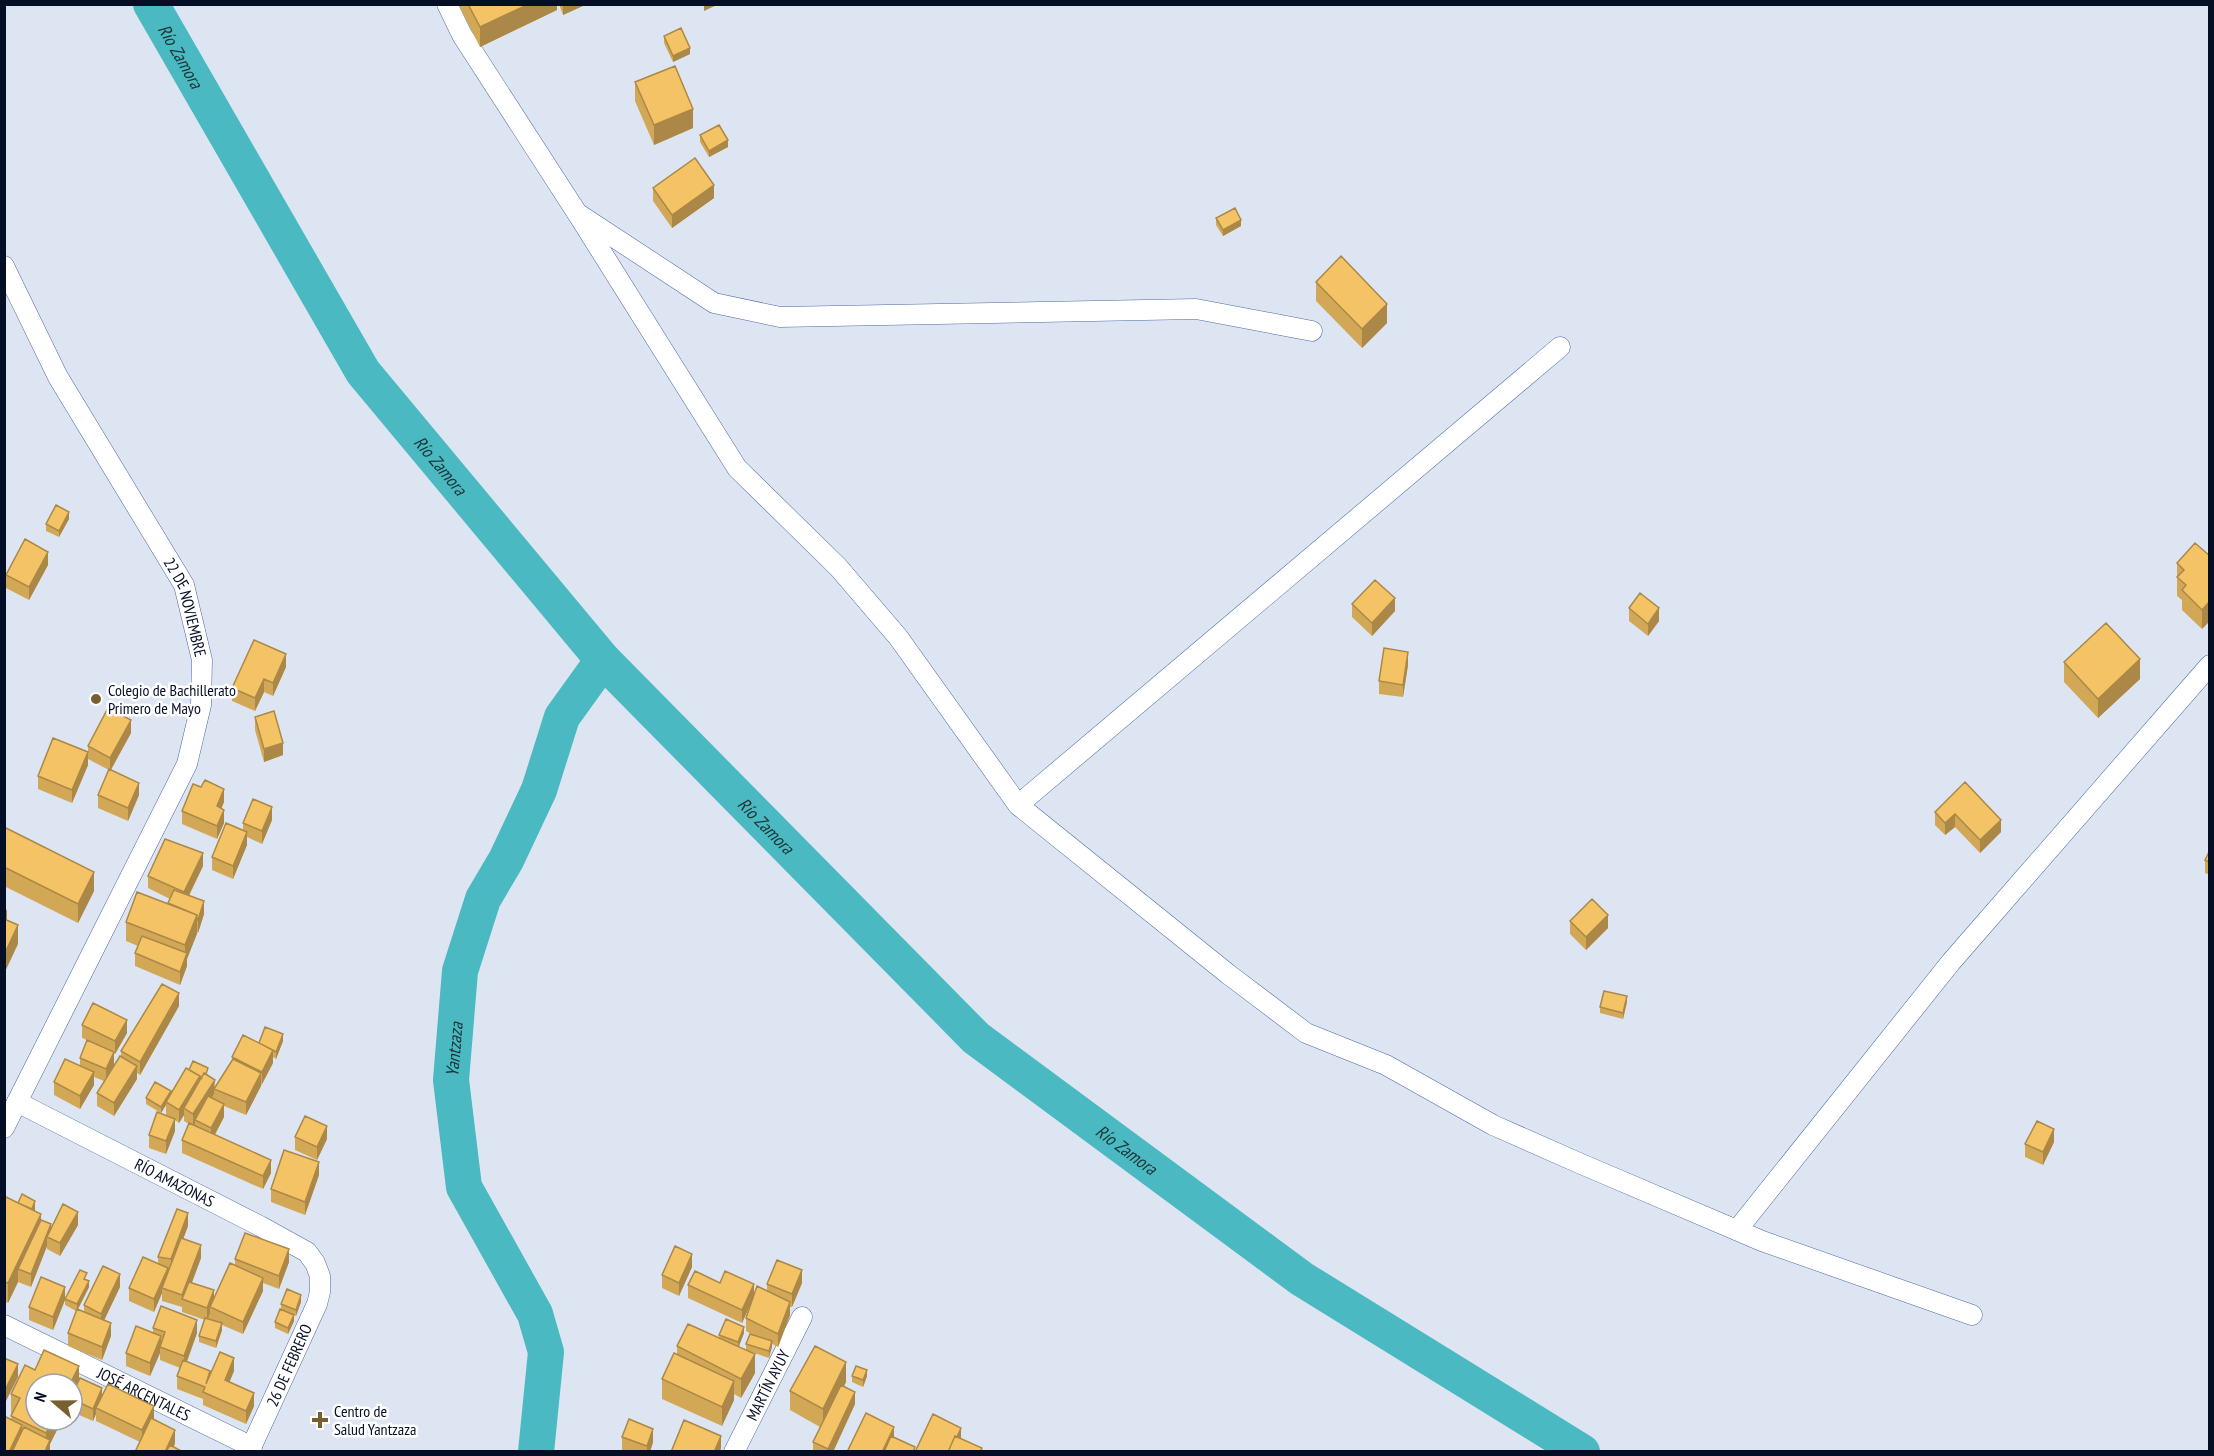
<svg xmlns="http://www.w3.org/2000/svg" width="2214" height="1456" font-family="'PT Sans Narrow',sans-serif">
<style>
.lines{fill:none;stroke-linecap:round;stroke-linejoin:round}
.river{stroke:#4ab9c1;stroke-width:36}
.minor-casing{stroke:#4c6ba4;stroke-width:21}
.minor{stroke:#fff;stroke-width:20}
.wall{fill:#d2a857}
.shaded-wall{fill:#ab8847}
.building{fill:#f4c365;stroke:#ab8847;stroke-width:1.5}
.poi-dot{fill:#785f30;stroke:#fff;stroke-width:2}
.labels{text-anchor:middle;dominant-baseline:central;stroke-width:5;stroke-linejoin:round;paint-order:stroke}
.street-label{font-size:16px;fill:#040e24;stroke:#fff}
.poi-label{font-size:16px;fill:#040e24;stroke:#fff;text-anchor:start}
.water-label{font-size:18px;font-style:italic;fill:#1b3436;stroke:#fff}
</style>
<rect width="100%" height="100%" fill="#dde5f2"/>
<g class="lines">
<g class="river">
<path id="s1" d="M151,4L363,372L603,660L976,1038L1302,1279L1582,1452"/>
<path id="s2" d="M536,1452L546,1352L535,1314L464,1187L451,1080L460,971L483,899L506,860L539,790L562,717L603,660"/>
</g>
<defs>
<g id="minor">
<path d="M447,4L462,35L577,213L714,303L780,317L1196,309L1312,331"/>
<path d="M577,213L737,468L838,567L898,637L1018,805L1560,347"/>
<path id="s3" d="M4,266L58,377L184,585L202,660L201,705L187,764L4,1128"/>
<path d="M1018,805L1228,974L1306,1033L1386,1065L1493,1125L1579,1163L1762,1241L1972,1315"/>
<path id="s4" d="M17,1102L260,1226L307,1252L315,1263L320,1276V1292L317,1304L249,1452"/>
<path d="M1737,1230L1951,962L2210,665"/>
<path id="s5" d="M4,1325L252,1447"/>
<path id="s6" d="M734,1452L802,1317"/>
</g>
</defs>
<use href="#minor" class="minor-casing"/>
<use href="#minor" class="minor"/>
</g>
<path class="wall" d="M458,4H557V10L480,47Z
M559,4H585V5L563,15Z
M664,36L690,54L673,62L664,43Z
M635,82L693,128L654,145L635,101Z
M700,135L728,147L709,157L700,142Z
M653,188L714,198L672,228L653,201Z
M1216,218L1241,226L1223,236L1216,225Z
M1316,282L1387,323L1362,348L1316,301Z
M69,519L59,537L46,531V524Z
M2210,556L2202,629L2182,610V600L2177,596V563Z
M48,565L29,600L6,588V575Z
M1352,604L1395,611L1372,636L1352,617Z
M1629,608L1659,621L1648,636L1629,621Z
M2064,662L2140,679L2098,718L2064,682Z
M1408,665L1403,697L1379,694V681Z
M286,667L273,696L264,692L255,711L232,701V688Z
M255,717L283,755L264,762L255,730Z
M131,733L111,770L139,795L128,821L98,808V795L109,770L88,759V765L72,803L38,789V776L88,752V746Z
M1965,782L2001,832L1980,853L1955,827L1945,835L1935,825V812Z
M224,802L221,809L224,823L217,839L182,824V811Z
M272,820L262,844L247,837V845L233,879L212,870V857L243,831V823Z
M4,827L94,891L78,923L4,886Z
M2210,850V875L2205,873V860Z
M203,866L189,896L204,914L198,933L197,932L187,959V966L180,985L135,966V953L138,946L126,941V922L168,903L170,899L148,888V876Z
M1570,921L1608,928L1586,950L1570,934Z
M1627,1002L1623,1019L1600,1013V1007Z
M179,1006L140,1075L137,1073V1079L114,1116L97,1106V1093L104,1081L94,1077V1085L80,1109L54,1095V1082L80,1066V1058L87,1040L82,1038V1025L127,1033L115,1054H114V1065L121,1056V1051Z
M283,1041L276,1059L273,1057V1063L246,1115L224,1106V1117L215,1135L271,1173L263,1189L182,1153V1140L189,1124L184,1121V1115L179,1123L175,1120V1131L166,1154L149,1148V1135L169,1116L166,1115V1105L161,1113L146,1104V1098L171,1094L189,1070L208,1074V1075L215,1088L232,1060V1057L259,1043Z
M295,1137L327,1139L317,1160L295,1150Z
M2054,1142L2043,1165L2025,1157V1144Z
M319,1175L305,1215L271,1202V1189Z
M4,1196L35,1211L41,1221L51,1230L78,1225L60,1256L47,1249V1246L31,1287L18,1282L8,1303L4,1301Z
M188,1226L183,1239L201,1258L192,1283L214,1300L235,1265V1259L289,1262L279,1289L263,1283V1291L243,1334L222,1325V1330L216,1348L199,1342V1336L205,1320L182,1312V1307L162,1301V1293L154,1312L129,1301V1288L158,1264V1257Z
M692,1267L679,1296L662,1288V1275Z
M87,1280L89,1287L78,1309L84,1312V1305L120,1287L104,1320L111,1336L102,1360L68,1346V1333L76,1311L65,1305V1299Z
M720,1283L754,1296L767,1291V1284L802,1283L792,1307H790V1315L778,1347L772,1344L769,1358L748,1351L755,1373L741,1398L734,1394V1400L722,1426L662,1399V1379L677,1355V1346L719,1338V1335L744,1333L738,1347L746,1350V1344L753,1335L746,1331V1318L752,1300L742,1323L688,1298V1285Z
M65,1300L53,1330L29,1320V1307Z
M301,1302L296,1316L294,1315V1321L288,1334L275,1328V1322L281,1309V1304Z
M153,1328L197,1333L187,1362L210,1375L234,1371L229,1382L254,1406L246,1424L203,1405V1399L177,1389V1376L180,1368L160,1360V1353L150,1376L126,1366V1353L153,1333Z
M35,1370L79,1381L102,1395L154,1419L175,1443L174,1447L140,1442L96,1421V1414L93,1421L72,1412V1384L36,1420H62L50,1444L4,1452L12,1414L11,1413V1394Z
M852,1376H867L863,1387L852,1382Z
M846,1382L844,1386L855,1404L833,1452H813V1442L820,1427L790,1410V1391Z
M622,1437L653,1442L650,1452H627L622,1450Z"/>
<path class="shaded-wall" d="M529,4H557V10L480,47V27Z
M563,4H585V5L563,15Z
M704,4H719L704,11Z
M690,48V54L673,62V56Z
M693,109V128L654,145V125Z
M728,140V147L709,157V151Z
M714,185V198L672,228V215Z
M1241,220V226L1223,236V230Z
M1387,304V323L1362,348V329Z
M69,512V519L59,537V531Z
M48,552V565L29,600V587Z
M1395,598V611L1372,636V623Z
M2210,601V621L2202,629V610Z
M1659,608V621L1648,636V624Z
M1408,652V665L1403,697V685Z
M286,654V667L273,696V683Z
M2140,659V679L2098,718V699Z
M264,679V692L255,711V698Z
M131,720V733L110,771V758Z
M283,743V755L264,762V749Z
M88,752V765L72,803V790Z
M139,783V795L128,821V808Z
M224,789V802L217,819V806Z
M272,807V820L262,844V831Z
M224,810V823L217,839V826Z
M1955,814V827L1945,835V823Z
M2001,820V832L1980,853V840Z
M247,832V845L233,879V866Z
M203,853V866L184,905V892Z
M94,872V891L78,923V904Z
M204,901V914L198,933V920Z
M7,909V928L4,933V914Z
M197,915V934L187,959V966L180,985V972L185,959V945Z
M1608,915V928L1586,950V937Z
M18,925V944L4,974V955Z
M179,993V1006L140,1075V1062Z
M1627,996V1002L1623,1019V1013Z
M127,1020V1033L115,1054V1041Z
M283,1034V1041L276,1059V1052Z
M273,1050V1063L262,1084V1072Z
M114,1052V1065L106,1082V1069Z
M137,1066V1079L114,1116V1103Z
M94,1072V1085L80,1109V1096Z
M261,1073V1086L246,1115V1102Z
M200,1076V1089L184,1108V1115L179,1123V1110Z
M215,1080L214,1094L197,1121L195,1120V1123L193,1127V1114Z
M171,1091V1098L166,1102V1105L161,1113V1107Z
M224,1104V1117L211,1141V1128Z
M175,1119V1131L166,1154V1141Z
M327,1126V1139L317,1160V1147Z
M2054,1129V1142L2043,1165V1152Z
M271,1160V1173L263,1189V1176Z
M319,1162V1175L305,1215V1202Z
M35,1201V1214H29Z
M78,1212V1225L60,1256V1243Z
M188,1213V1226L171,1272V1259Z
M41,1214V1233L18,1269V1282L8,1303V1283Z
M51,1224V1237H47V1246L31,1287V1274Z
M201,1245V1258L185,1300L182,1299V1308V1295Z
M289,1249V1262L279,1289V1276Z
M692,1254V1267L679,1296V1283Z
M168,1268V1281L162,1288V1293L154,1312V1299Z
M802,1270V1283L792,1307V1294Z
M120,1274V1287L101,1327V1314Z
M263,1278V1291L243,1334V1322Z
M89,1281V1287L77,1311V1304Z
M754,1284V1297L742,1323V1310Z
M65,1287V1300L53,1330V1317Z
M214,1290V1303L210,1307V1313L207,1321V1308Z
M301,1295V1302L296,1316V1310Z
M790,1302V1315L778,1347V1334Z
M294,1315V1321L288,1334V1328Z
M197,1320V1333L184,1369V1356Z
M111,1323V1336L102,1360V1347Z
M222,1323V1330L216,1348V1341Z
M744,1327V1333L738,1349V1342Z
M161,1336V1348L160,1347V1353L150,1376V1363Z
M772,1341V1347L769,1358V1351Z
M755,1354V1373L741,1398V1379Z
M234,1358V1371L225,1393V1380Z
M846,1362V1382L823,1428V1409Z
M18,1364V1377L4,1405V1392Z
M79,1366V1385L72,1399V1384H70Z
M867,1370V1376L863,1387V1380Z
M734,1381V1400L722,1426V1407Z
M102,1388V1401L96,1408V1414L93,1421V1409Z
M855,1392V1404L833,1452H828V1449Z
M254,1393V1406L246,1424V1411Z
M154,1406V1419L142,1443V1430Z
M53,1420H62L50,1444V1452H46V1433Z
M22,1425V1444L18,1452H9Z
M894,1427V1440L888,1452H882Z
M961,1428V1441L950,1452Z
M653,1429V1442L650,1452H647V1446Z
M175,1430V1443L171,1452H165Z
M721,1436V1448L720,1452H714Z"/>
<path class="building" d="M468,4H529L480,27Z
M681,28L690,48L673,56L664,36Z
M675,66L693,109L654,125L635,82Z
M719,125L728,140L709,151L700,135Z
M695,158L714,185L672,215L653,188Z
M1235,208L1241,220L1223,230L1216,218Z
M1341,256L1387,304L1362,329L1316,282Z
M56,505L69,512L59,531L46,524Z
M25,539L48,552L29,587L6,575Z
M2195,543L2210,556V601L2202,610L2182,590L2186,585L2177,577L2184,570L2177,563Z
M1375,580L1395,598L1372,623L1352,604Z
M1640,593L1659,608L1648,624L1629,608Z
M2106,623L2140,659L2098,699L2064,662Z
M254,640L286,654L273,683L264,679L255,698L232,688Z
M1384,648L1408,652L1403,685L1379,681Z
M108,708L131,720L110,758L88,746Z
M274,711L283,743L264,749L255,717Z
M53,738L88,752L72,790L38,776Z
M109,769L139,783L128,808L98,795Z
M205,780L224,789L217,806L224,810L217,826L182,811L193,784L201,787Z
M1965,782L2001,820L1980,840L1955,814L1945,823L1935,812Z
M253,799L272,807L262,831L243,823Z
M226,823L247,832L233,866L212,857Z
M4,827L94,872L78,904L4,867Z
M165,839L203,853L184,892L148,876Z
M2210,850V862L2205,860Z
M174,890L204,901L198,920H197V915L168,903Z
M137,892L197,915L185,945L126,922Z
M1592,899L1608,915L1586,937L1570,921Z
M4,919L18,925L4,955Z
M142,936L187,953L180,972L135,953Z
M162,984L179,993L140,1062L121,1051Z
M1604,991L1627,996L1623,1013L1600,1007Z
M93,1003L127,1020L115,1041L82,1025Z
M265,1027L283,1034L276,1052L259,1043Z
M243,1035L273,1050L262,1072L232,1057Z
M87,1040L114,1052L106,1069L80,1058Z
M120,1056L137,1066L114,1103L97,1093Z
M65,1059L94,1072L80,1096L54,1082Z
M233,1059L261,1073L246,1102L214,1089Z
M193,1061L208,1068L206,1074L204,1073L201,1079H200V1076L189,1070Z
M186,1068L200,1076L179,1110L166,1102Z
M204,1073L215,1080L193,1114L184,1108Z
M155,1082L171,1091L161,1107L146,1098Z
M208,1096L224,1104L211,1128L195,1120Z
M157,1112L175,1119L166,1141L149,1135Z
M305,1116L327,1126L317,1147L295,1137Z
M2037,1121L2054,1129L2043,1152L2025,1144Z
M189,1123L271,1160L263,1176L182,1140Z
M284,1150L319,1162L305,1202L271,1189Z
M22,1194L35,1201L32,1209L18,1203Z
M4,1196L41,1214L8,1283L4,1282Z
M63,1204L78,1212L60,1243L47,1237Z
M177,1209L188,1213L171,1259L158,1257Z
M41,1220L51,1224L31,1274L18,1269Z
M245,1233L289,1249L279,1276L235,1259Z
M181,1238L201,1245L182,1295L162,1288Z
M675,1246L692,1254L679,1283L662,1275Z
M143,1257L168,1268L154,1299L129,1288Z
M777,1260L802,1270L792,1294L767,1284Z
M230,1263L263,1278L243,1322L210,1307Z
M103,1266L120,1274L101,1314L84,1305Z
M80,1270L87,1273L84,1279L89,1281L77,1304L65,1299Z
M695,1271L720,1283L725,1271L754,1284L742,1310L688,1285Z
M41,1277L65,1287L53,1317L29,1307Z
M189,1282L214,1290L207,1308L182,1299Z
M757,1286L790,1302L778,1334L746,1318Z
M287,1289L301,1295L296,1310L281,1304Z
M161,1306L197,1320L184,1356L160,1347L165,1332L153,1328Z
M77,1309L111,1323L102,1347L68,1333Z
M280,1309L294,1315L288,1328L275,1322Z
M205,1318L222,1323L216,1341L199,1336Z
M726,1319L744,1327L738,1342L719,1335Z
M688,1324L755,1354L741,1379L677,1346Z
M136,1326L161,1336L150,1363L126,1353Z
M750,1334L772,1341L769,1351L746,1344Z
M815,1346L846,1362L823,1409L790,1391Z
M44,1350L79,1366L70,1384H36V1420H53L46,1433L11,1416L20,1398L11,1394L25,1365L35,1370Z
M220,1352L234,1358L225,1380L254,1393L246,1411L203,1392L205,1387L177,1376L183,1360L210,1371L206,1384Z
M674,1353L734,1381L722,1407L662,1379Z
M4,1358L18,1364L4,1392Z
M856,1366L867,1370L863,1380L852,1376Z
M80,1378L102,1388L93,1409L72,1399V1395Z
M108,1384L154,1406L142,1430L96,1408Z
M841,1385L855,1392L828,1449L813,1442Z
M866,1413L894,1427L882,1452H851L848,1450Z
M933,1414L961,1428L957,1437L955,1436L948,1452H915Z
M4,1416L22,1425L9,1452H4Z
M151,1418L175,1430L165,1452H135Z
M629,1419L653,1429L647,1446L622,1437Z
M684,1420L721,1436L714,1452H671Z
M24,1427L50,1440L46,1449L52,1452H12Z
M891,1436L915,1447L913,1452H884Z
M955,1436L982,1448L980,1452H948Z
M170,1445L183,1452H166Z"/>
<g class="poi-dot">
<circle cx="96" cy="699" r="6"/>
<path d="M317 1411h6v6h6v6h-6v6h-6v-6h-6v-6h6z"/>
</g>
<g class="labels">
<g class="street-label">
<text stroke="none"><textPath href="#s3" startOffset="388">22 DE NOVIEMBRE</textPath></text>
<text stroke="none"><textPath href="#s4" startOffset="177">RÍO AMAZONAS</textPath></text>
<text transform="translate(289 1365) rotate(-66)">26 DE FEBRERO</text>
<text stroke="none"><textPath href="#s6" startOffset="75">MARTÍN AYUY</textPath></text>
<text stroke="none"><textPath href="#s5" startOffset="156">JOSÉ ARCENTALES</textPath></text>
</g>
<g class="poi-label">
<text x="108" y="690">Colegio de Bachillerato<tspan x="108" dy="18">Primero de Mayo</tspan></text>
<text x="334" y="1411">Centro de<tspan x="334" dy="18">Salud Yantzaza</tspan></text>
</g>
<g class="water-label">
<text stroke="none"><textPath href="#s1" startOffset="60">Río Zamora</textPath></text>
<text stroke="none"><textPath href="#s1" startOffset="546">Río Zamora</textPath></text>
<text stroke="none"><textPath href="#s1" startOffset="1032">Río Zamora</textPath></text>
<text stroke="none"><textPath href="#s2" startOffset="424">Yantzaza</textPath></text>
<text stroke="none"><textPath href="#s1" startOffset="1518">Río Zamora</textPath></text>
</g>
</g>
<rect width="2214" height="1456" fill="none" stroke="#040e24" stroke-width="12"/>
<g transform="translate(54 1402) rotate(290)"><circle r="28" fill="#ffffff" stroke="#9b9fa7" stroke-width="1.5"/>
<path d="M0-4.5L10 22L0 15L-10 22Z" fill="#785f30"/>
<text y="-9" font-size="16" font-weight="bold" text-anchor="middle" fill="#040e24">N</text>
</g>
</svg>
